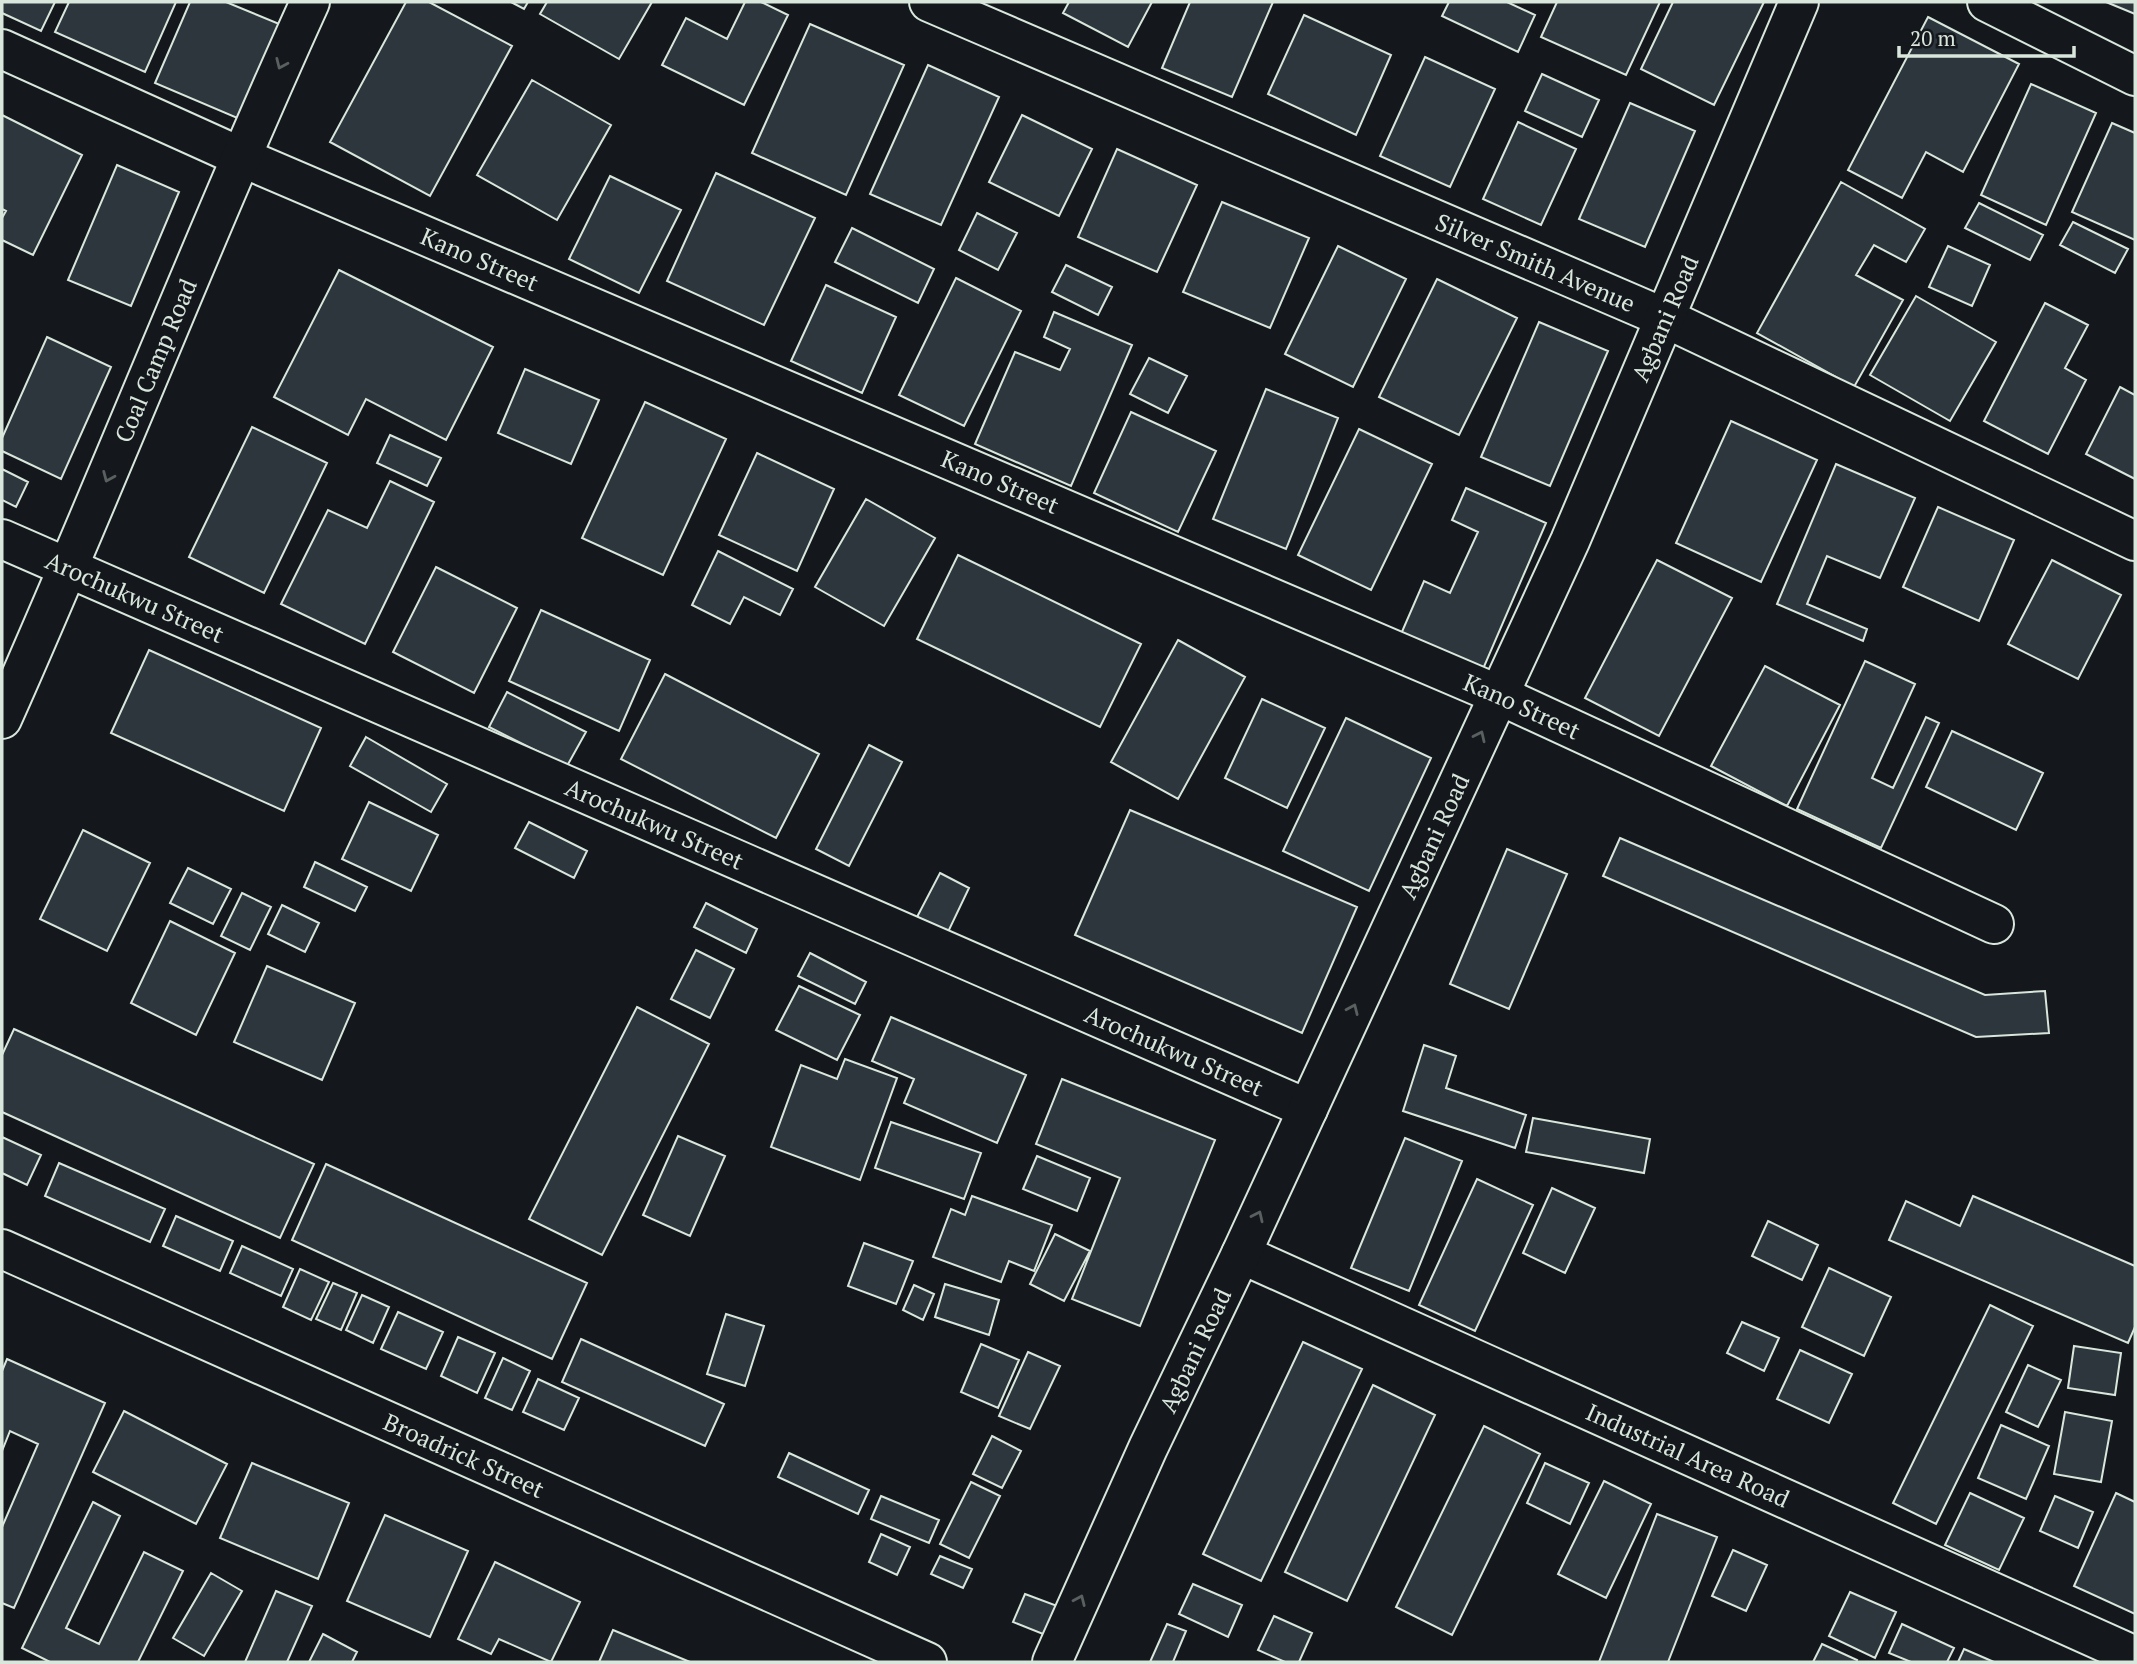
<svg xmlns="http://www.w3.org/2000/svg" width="2137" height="1664" font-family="'PT Serif',serif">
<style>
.building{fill:#2c363c;stroke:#d8e6dc;stroke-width:2}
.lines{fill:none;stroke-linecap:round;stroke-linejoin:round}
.minor-casing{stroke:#d8e6dc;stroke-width:42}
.major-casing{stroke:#d8e6dc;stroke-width:42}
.minor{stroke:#14181c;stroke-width:38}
.major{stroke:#14181c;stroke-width:38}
.oneway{stroke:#59605f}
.labels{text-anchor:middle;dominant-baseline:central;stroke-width:5;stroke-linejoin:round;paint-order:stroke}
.street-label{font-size:24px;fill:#d8e6dc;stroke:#14181c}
</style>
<rect width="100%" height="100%" fill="#14181c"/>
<path class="building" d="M2,2H55L41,31L2,13Z
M69,2H176L145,72L55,32Z
M190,2H226L289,28L249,123L155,83Z
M406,2H429L512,46L430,196L330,142Z
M511,2H528L524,9Z
M547,2H652L619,59L540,14Z
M745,2H761L788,15L744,105L662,65L686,18L727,39Z
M1069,2H1152L1128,47L1063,13Z
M1190,2H1273L1232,97L1162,68Z
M1449,2H1507L1535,15L1518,52L1442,16Z
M1557,2H1660L1626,75L1541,37Z
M1673,2H1764L1714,105L1641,69Z
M2106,2H2135V14Z
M1304,15L1391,55L1356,135L1268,94Z
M1928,17L2019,64L1963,172L1926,152L1902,198L1848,170Z
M810,24L904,65L846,195L752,153Z
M1425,57L1495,89L1450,187L1380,156Z
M928,65L999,97L941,225L870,194Z
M1542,74L1599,100L1582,137L1525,111Z
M532,80L611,125L557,220L477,175Z
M2031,84L2096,113L2046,225L1981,195Z
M1630,103L1695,131L1645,247L1579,219Z
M2,115L82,155L33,255L2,240V218L6,211L2,209Z
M1022,115L1092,149L1059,216L989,182Z
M1518,122L1576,149L1541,225L1483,199Z
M2112,123L2135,133V240L2072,212Z
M1117,149L1197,185L1157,272L1078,237Z
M117,165L179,192L131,306L68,280Z
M716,173L815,218L764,325L667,281Z
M610,176L681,210L639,293L569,259Z
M1841,182L1925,229L1906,262L1874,245L1856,275L1903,300L1854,387L1757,333Z
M1222,202L1309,238L1270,328L1183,292Z
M1979,203L2043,235L2030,260L1965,228Z
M977,213L1017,233L998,270L959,250Z
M2073,222L2128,249L2115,273L2060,245Z
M852,228L934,269L918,303L835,262Z
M1338,246L1406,279L1353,387L1285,354Z
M1948,246L1990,265L1972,306L1929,287Z
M1066,265L1112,287L1098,315L1052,292Z
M339,270L493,347L446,440L366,399L348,435L274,397Z
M956,278L1021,311L964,426L899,395Z
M1437,279L1517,318L1459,435L1379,397Z
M826,285L896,317L862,393L791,361Z
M1916,296L1996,342L1950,421L1870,375Z
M2045,303L2088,325L2065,368L2086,380L2048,454L1984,421Z
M1054,312L1132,345L1071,486L975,444L1015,352L1060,370L1070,349L1044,337Z
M1539,322L1608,351L1550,486L1481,457Z
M47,337L111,367L61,479L2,451V438Z
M1149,358L1187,376L1168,413L1130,394Z
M525,369L599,400L571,464L498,433Z
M2120,387L2135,395V479L2086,454Z
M1266,389L1338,418L1286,549L1213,519Z
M645,402L726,439L663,575L582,538Z
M1131,412L1216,451L1178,532L1094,493Z
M1731,421L1817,460L1761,582L1676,543Z
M252,427L327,463L264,593L189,557Z
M1359,429L1432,464L1371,590L1298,555Z
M390,435L441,458L427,486L377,463Z
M757,453L834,489L797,571L719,535Z
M1836,464L1915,498L1880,578L1827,556L1807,604L1867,629L1863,641L1777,604Z
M2,469L28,482L16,507L2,500Z
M390,481L434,502L365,644L281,604L328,510L367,528Z
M1466,488L1546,523L1483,669L1401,634L1424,581L1450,593L1478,532L1452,520Z
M866,499L935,538L884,626L815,587Z
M1938,507L2014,540L1979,621L1903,587Z
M718,551L793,589L780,615L744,597L730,624L692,605Z
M958,555L1141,644L1100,727L917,639Z
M1657,560L1732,598L1659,736L1585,698Z
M2052,560L2121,595L2078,679L2008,644Z
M436,567L517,608L474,693L393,652Z
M541,610L650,660L619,731L509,681Z
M1178,640L1245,677L1178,799L1111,762Z
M149,650L321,728L284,811L111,733Z
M1865,661L1915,684L1872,778L1893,788L1926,717L1939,723L1881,848L1797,809Z
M1765,666L1840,705L1787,806L1711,766Z
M665,674L819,754L776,838L621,759Z
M507,692L586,732L567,766L489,727Z
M1262,699L1325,728L1287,808L1225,778Z
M1346,718L1431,758L1369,891L1283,851Z
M1952,731L2043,773L2016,830L1926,787Z
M366,737L447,784L431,812L350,766Z
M869,745L902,762L849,866L816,849Z
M369,802L438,835L411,891L342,859Z
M1130,810L1357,907L1302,1033L1075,935Z
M529,822L587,851L574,878L515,848Z
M83,830L150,863L107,951L40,919Z
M1620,838L1985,995L2045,991L2049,1033L1976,1037L1603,876Z
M1507,849L1567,874L1509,1009L1450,984Z
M315,862L367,887L355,911L304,887Z
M188,868L231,889L213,924L170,903Z
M940,873L969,888L948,932L917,917Z
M242,893L271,907L250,950L221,936Z
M706,903L757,929L746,953L694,927Z
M282,905L319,923L305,952L268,934Z
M170,921L235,953L196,1035L131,1003Z
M696,950L734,969L710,1018L671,999Z
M810,953L866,982L855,1004L798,976Z
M267,966L355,1003L322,1080L234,1042Z
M799,986L860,1015L837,1060L776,1030Z
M637,1007L709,1044L602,1255L529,1219Z
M891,1017L1026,1075L997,1143L904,1103L914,1079L872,1061Z
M14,1029L314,1164L280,1238L2,1112V1055Z
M1424,1045L1456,1056L1446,1088L1526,1115L1515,1148L1403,1111Z
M845,1059L897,1078L860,1180L771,1147L801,1065L837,1079Z
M1062,1079L1215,1140L1140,1326L1072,1299L1120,1178L1036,1144Z
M1533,1118L1650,1139L1644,1173L1526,1152Z
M891,1122L981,1153L964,1199L875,1168Z
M678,1136L725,1156L690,1236L643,1215Z
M2,1137L41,1155L27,1185L2,1173Z
M1405,1138L1462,1161L1409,1291L1351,1268Z
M1037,1156L1090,1178L1077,1211L1023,1189Z
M59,1163L165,1209L150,1242L45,1196Z
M326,1164L587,1283L552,1359L292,1240Z
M1477,1179L1533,1205L1475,1331L1419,1305Z
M1552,1188L1595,1208L1565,1273L1523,1253Z
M972,1196L1052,1225L1034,1271L1009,1261L1001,1282L933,1257L951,1209L965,1215Z
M1973,1196L2135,1266V1327L2128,1343L1889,1240L1906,1201L1960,1226Z
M176,1216L233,1241L220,1271L163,1246Z
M1768,1221L1818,1245L1802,1280L1752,1256Z
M1055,1234L1090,1251L1064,1301L1030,1284Z
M864,1243L913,1261L896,1304L848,1286Z
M242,1246L293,1269L281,1296L230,1273Z
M1829,1268L1891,1297L1864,1356L1802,1327Z
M300,1269L329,1282L311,1320L283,1307Z
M333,1283L357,1293L341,1330L316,1319Z
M945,1284L999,1300L989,1335L935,1317Z
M914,1285L934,1294L923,1320L903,1310Z
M362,1295L389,1307L373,1343L346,1330Z
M1990,1305L2033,1326L1936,1524L1893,1503Z
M398,1312L443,1332L426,1369L381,1349Z
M726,1314L764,1326L745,1386L707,1374Z
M1742,1322L1779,1338L1764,1371L1727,1353Z
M458,1337L495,1353L477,1393L441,1376Z
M581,1339L724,1404L705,1446L562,1382Z
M1303,1342L1362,1369L1261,1581L1203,1554Z
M981,1344L1019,1360L998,1408L961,1392Z
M2074,1346L2121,1353L2115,1395L2068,1388Z
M1800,1350L1852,1374L1829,1423L1777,1399Z
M1028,1352L1060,1366L1030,1429L999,1416Z
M503,1358L530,1371L512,1410L485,1398Z
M7,1359L105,1403L14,1608L2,1603V1527L38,1444L10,1431L2,1451V1371Z
M2028,1365L2061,1380L2038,1427L2006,1412Z
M538,1379L579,1398L564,1430L523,1412Z
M1373,1385L1435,1415L1347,1601L1285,1572Z
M124,1411L227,1464L196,1524L93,1472Z
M2065,1412L2112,1421L2101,1482L2054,1474Z
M2001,1425L2049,1446L2026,1499L1978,1478Z
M1484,1426L1540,1454L1452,1635L1396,1607Z
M992,1436L1021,1451L1002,1488L973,1474Z
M789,1453L869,1490L858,1514L778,1477Z
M252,1463L349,1503L318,1579L220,1538Z
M1545,1463L1589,1483L1570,1524L1527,1503Z
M1604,1481L1651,1504L1606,1598L1558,1574Z
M971,1482L1000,1496L969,1558L940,1544Z
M1970,1493L2024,1518L1999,1570L1945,1545Z
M2116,1493L2135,1502V1614L2074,1586Z
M881,1496L939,1520L929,1543L871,1519Z
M2055,1496L2093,1512L2078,1548L2040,1531Z
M93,1502L120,1516L66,1628L99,1644L144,1552L183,1571L138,1662H50L22,1648Z
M1657,1514L1717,1537L1668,1662H1599Z
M385,1515L468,1551L430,1637L347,1601Z
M881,1534L910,1547L897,1575L869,1562Z
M1733,1550L1767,1565L1746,1611L1712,1596Z
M940,1556L972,1569L963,1588L931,1574Z
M495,1562L580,1602L551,1662L499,1639L491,1654L458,1639Z
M211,1573L242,1591L204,1656L173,1638Z
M1193,1584L1242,1605L1228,1637L1179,1614Z
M276,1591L312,1606L287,1662H245Z
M1850,1592L1896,1612L1875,1658L1829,1636Z
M1025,1594L1060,1607L1048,1636L1013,1622Z
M1274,1616L1312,1633L1299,1662H1285L1258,1650Z
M1167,1624L1186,1631L1173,1662H1150Z
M1902,1624L1954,1648L1947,1662H1911L1889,1653Z
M613,1630L690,1662H599Z
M323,1634L357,1652L352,1662H309Z
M1822,1644L1857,1660L1856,1662H1813Z
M1964,1649L1994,1662H1958Z"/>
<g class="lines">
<defs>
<g id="minor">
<path id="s1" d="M929,2L1665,318L2135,541"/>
<path d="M1987,2L2135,76"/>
<path id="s2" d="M2,49L241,157L1499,695L1994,924"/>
<path id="s3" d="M2,539L1308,1109"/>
<path id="s4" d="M2,1249L927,1662"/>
<path id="s5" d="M1241,1254L2135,1656"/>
</g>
<g id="major">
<path id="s6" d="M2,719C108,482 202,239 310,2"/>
<path id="s7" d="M1052,1662L1148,1448L1241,1254L1570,541L1799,2"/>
</g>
</defs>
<use href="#minor" class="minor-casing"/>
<use href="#major" class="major-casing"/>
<use href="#minor" class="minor"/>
<use href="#major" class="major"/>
</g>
<defs><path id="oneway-chevron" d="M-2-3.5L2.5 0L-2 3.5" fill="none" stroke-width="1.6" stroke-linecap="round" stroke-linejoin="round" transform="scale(1.75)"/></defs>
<g class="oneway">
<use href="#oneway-chevron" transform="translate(281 64) rotate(114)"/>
<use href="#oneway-chevron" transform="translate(108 477) rotate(113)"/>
<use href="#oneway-chevron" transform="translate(1480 736) rotate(-65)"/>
<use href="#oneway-chevron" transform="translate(1353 1009) rotate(-66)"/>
<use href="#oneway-chevron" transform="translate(1258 1216) rotate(-65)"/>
<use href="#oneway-chevron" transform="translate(1080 1600) rotate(-66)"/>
</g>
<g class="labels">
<g class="street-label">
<text stroke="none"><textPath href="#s2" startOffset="522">Kano Street</textPath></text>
<text stroke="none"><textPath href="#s1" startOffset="660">Silver Smith Avenue</textPath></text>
<text stroke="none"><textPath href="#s7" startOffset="1477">Agbani Road</textPath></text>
<text stroke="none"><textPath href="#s6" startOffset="390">Coal Camp Road</textPath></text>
<text stroke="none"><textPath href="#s2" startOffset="1088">Kano Street</textPath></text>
<text stroke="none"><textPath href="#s3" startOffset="145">Arochukwu Street</textPath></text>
<text stroke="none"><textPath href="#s2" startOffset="1656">Kano Street</textPath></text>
<text stroke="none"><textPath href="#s3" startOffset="712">Arochukwu Street</textPath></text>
<text stroke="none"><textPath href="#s7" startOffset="910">Agbani Road</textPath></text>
<text stroke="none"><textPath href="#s3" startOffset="1279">Arochukwu Street</textPath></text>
<text stroke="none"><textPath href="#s7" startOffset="343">Agbani Road</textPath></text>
<text stroke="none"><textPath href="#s4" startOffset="506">Broadrick Street</textPath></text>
<text stroke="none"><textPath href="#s5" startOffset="490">Industrial Area Road</textPath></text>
</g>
</g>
<rect width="2137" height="1664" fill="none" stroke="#d8e6dc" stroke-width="7"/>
<path d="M1899 46v10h175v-10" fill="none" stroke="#d8e6dc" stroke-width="3.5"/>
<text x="1910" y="46" font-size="21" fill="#d8e6dc" stroke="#14181c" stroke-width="5" paint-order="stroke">20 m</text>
</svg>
